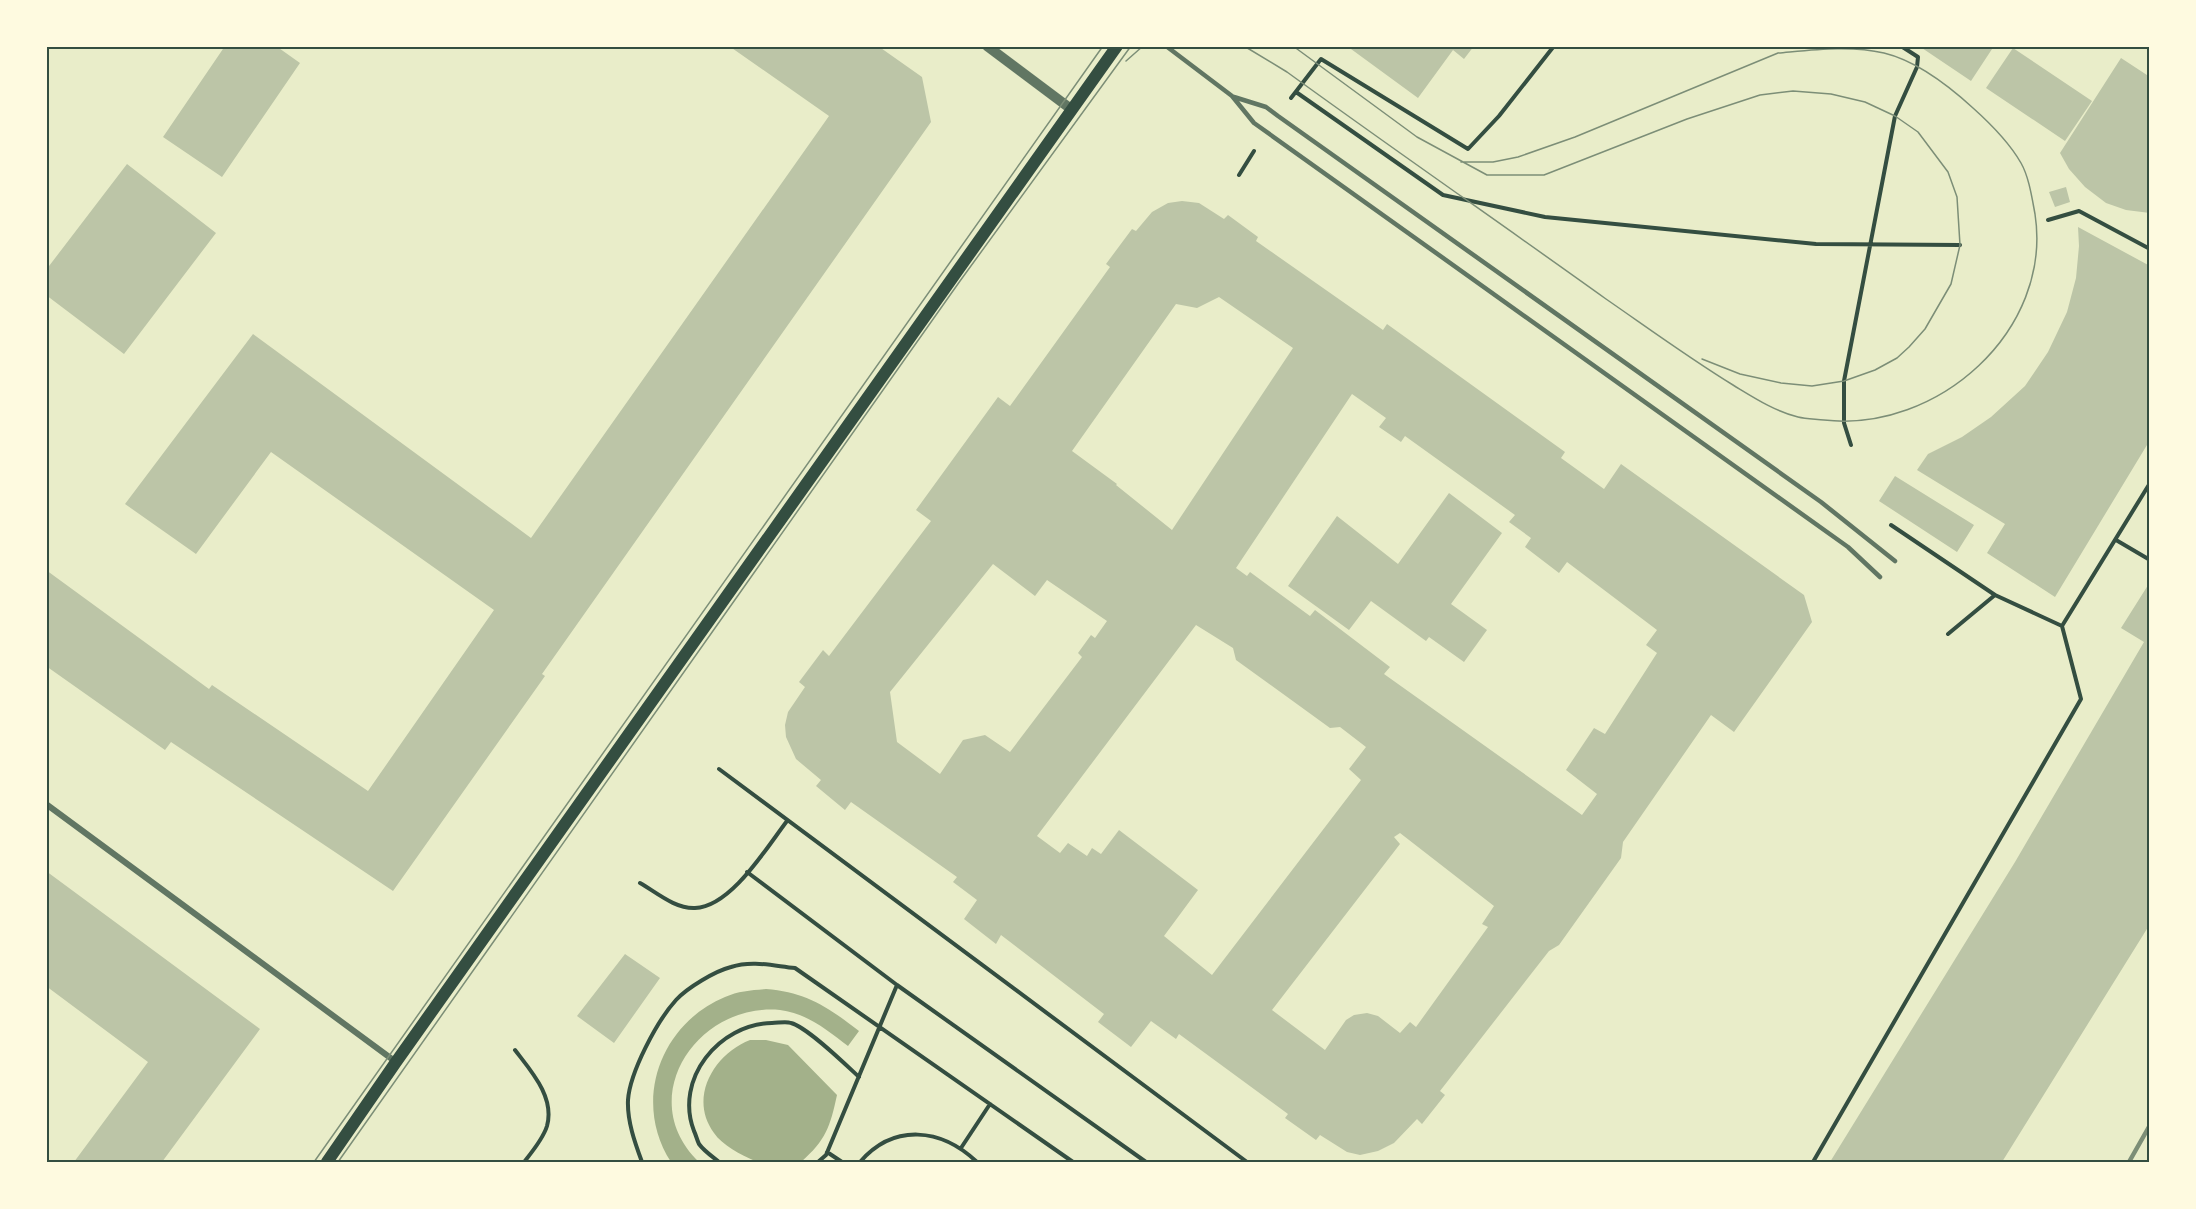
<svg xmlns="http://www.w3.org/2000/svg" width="2196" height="1209" font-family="Lato,sans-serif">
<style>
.water{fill:#a3b18a}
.building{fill:#bcc5a7;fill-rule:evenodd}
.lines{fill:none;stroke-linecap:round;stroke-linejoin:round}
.path{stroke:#344e41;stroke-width:4}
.service{stroke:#617663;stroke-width:4.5}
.minor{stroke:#617663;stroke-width:6}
.tertiary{stroke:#617663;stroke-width:10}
.secondary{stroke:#344e41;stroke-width:12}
.tram{stroke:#7c8e77;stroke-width:1.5}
.rail{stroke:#7c8e77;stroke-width:4.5}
.neatline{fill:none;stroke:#344e41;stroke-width:2}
</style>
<rect width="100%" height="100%" fill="#e9edc9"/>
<path class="water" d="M766,989C806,992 828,1007 859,1031L848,1046C828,1031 807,1013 780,1010C697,1002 633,1099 699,1162H671C632,1102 660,1024 725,997C738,991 752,990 766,989Z
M750,1040H766L788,1045L837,1095C830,1127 826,1140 801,1162C788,1163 767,1166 755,1161C741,1155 722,1145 714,1133C688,1098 714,1054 750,1040Z"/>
<path class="building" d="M225,46H276L300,63L222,177L163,137Z
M729,46H878L922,77L931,122L542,674L545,676L393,891L171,742L165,750L46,666V570L209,689L212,685L368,791L494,610L271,452L196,554L125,504L253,334L531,538L829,116Z
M1353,46H1474L1464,59L1453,50L1418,98L1351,49Z
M1919,46H1994L1971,81Z
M2013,48L2092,101L2065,141L1986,88Z
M2121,58L2150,77V213L2126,210L2106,203L2085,187L2069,169L2060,153Z
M127,164L216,233L124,354L46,295V270Z
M2066,187L2070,202L2055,207L2049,192Z
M1182,201L1199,203L1224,219L1228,215L1258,237L1256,241L1383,330L1387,324L1565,452L1561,458L1604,489L1621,464L1804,595L1812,622L1734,732L1711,715L1623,842L1621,858L1559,945L1549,951L1440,1091L1445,1095L1422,1124L1417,1119L1394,1143L1378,1151L1360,1155L1347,1152L1320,1135L1316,1140L1285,1118L1288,1114L1179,1034L1176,1039L1151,1021L1131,1047L1098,1022L1104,1014L1001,935L996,944L964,919L977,900L953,882L957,877L851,802L845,810L816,786L821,780L796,759L786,737L785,725L788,712L805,687L799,682L823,650L829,656L931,521L916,510L998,397L1010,406L1110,267L1106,264L1132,229L1136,231L1152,212L1168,203ZM1219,297L1293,348L1172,530L1116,485L1117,484L1072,451L1176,304L1197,308ZM1352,394L1386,418L1379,427L1401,442L1405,436L1515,515L1509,522L1531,538L1525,547L1559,573L1567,562L1657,630L1646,645L1657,653L1605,734L1594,728L1566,770L1597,794L1582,815L1384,674L1390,667L1315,610L1310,616L1250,572L1247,576L1236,568ZM993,564L1035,596L1047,580L1107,621L1095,638L1091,635L1078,653L1082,657L1010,752L985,735L963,740L940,774L897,742L890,692ZM1196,625L1233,648L1236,660L1330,728L1340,727L1366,747L1349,769L1361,780L1212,975L1164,936L1198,890L1119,830L1101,854L1092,848L1087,856L1068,843L1060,853L1037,836ZM1400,833L1494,906L1482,924L1488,927L1416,1027L1410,1022L1400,1033L1378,1016L1367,1013L1354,1015L1346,1020L1325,1050L1272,1010L1400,844L1394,837Z
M2078,227L2150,266V440L2055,597L1987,553L2005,524L1917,470L1928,454L1962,437L1991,417L2025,386L2048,352L2067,312L2076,278L2079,246Z
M1895,476L1974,525L1957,552L1879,501Z
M1449,493L1502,533L1451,604L1487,630L1464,662L1429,637L1426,641L1371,601L1349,630L1288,586L1337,516L1398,564Z
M2150,582V924L2002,1162H1830L2015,862L2144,642L2121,628Z
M46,871L260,1029L162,1162H74L148,1062L46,986Z
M625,954L660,978L614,1043L577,1016Z"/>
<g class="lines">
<path class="path" d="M1296,92L1443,195L1545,217L1816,244L1960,245
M1291,98L1321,59L1468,149L1499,116L1554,46
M1239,175L1254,151
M2048,220L2079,211L2150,249
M1851,445L1844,423V381L1895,116L1917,67L1918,57L1901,46
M1891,525L1995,595
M2116,540L2150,560
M1948,634L1995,595L2062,626
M719,769L1247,1162
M747,872L897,985L1146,1162
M640,883C656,892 675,909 695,908C731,907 767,847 787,821
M515,1050C531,1071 555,1097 547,1126C543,1139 532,1152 524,1162
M961,1148L990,1104
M827,1152L842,1162
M642,1162C635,1143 627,1121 628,1100C630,1072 657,1021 676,1000C687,988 715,971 731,967C752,960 774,966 795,968L1073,1162
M719,1162C713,1157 704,1151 699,1144C697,1140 696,1135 694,1131C674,1079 719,1024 772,1023C778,1023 786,1021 791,1023C807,1027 845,1064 859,1077
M818,1162L826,1155L897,985
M860,1162C894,1123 941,1128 977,1162
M1813,1162L2081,699L2062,626L2150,483"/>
<path class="service" d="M1166,46L1232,96L1254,123L1848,547L1880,577
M1234,97L1266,107L1278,116L1821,502L1895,561"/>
<path class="minor" d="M46,804L396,1062"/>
<path class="tertiary" d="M987,46L1071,109"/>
<path class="secondary" d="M327,1162L396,1062L1117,46"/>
<path class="tram" d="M1244,46L1287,72C1393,149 1500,223 1606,299C1648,328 1689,358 1733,385C1753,397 1774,411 1798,417C1806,419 1816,419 1824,420C1937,433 2053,331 2035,214C2032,198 2029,177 2021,163C2009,142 1992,125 1973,108C1949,86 1917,61 1884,53C1850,45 1812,50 1778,53L1575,137L1518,157L1493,162H1461
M1293,46L1417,137L1487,175H1544L1687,119L1760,95L1793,91L1831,94L1865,102L1895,116L1918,132L1948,172L1957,197L1960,245L1951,284L1925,329L1909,347L1897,358L1875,370L1844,381L1812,386L1781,383L1740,374L1702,359
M1126,61L1143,46
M314,1162L1103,46
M338,1162L960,281L1131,46"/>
<path class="rail" d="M2129,1162L2150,1125"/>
</g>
<rect width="2196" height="1209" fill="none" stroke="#fefae0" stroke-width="96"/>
<rect x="48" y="48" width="2100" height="1113" class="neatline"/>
</svg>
